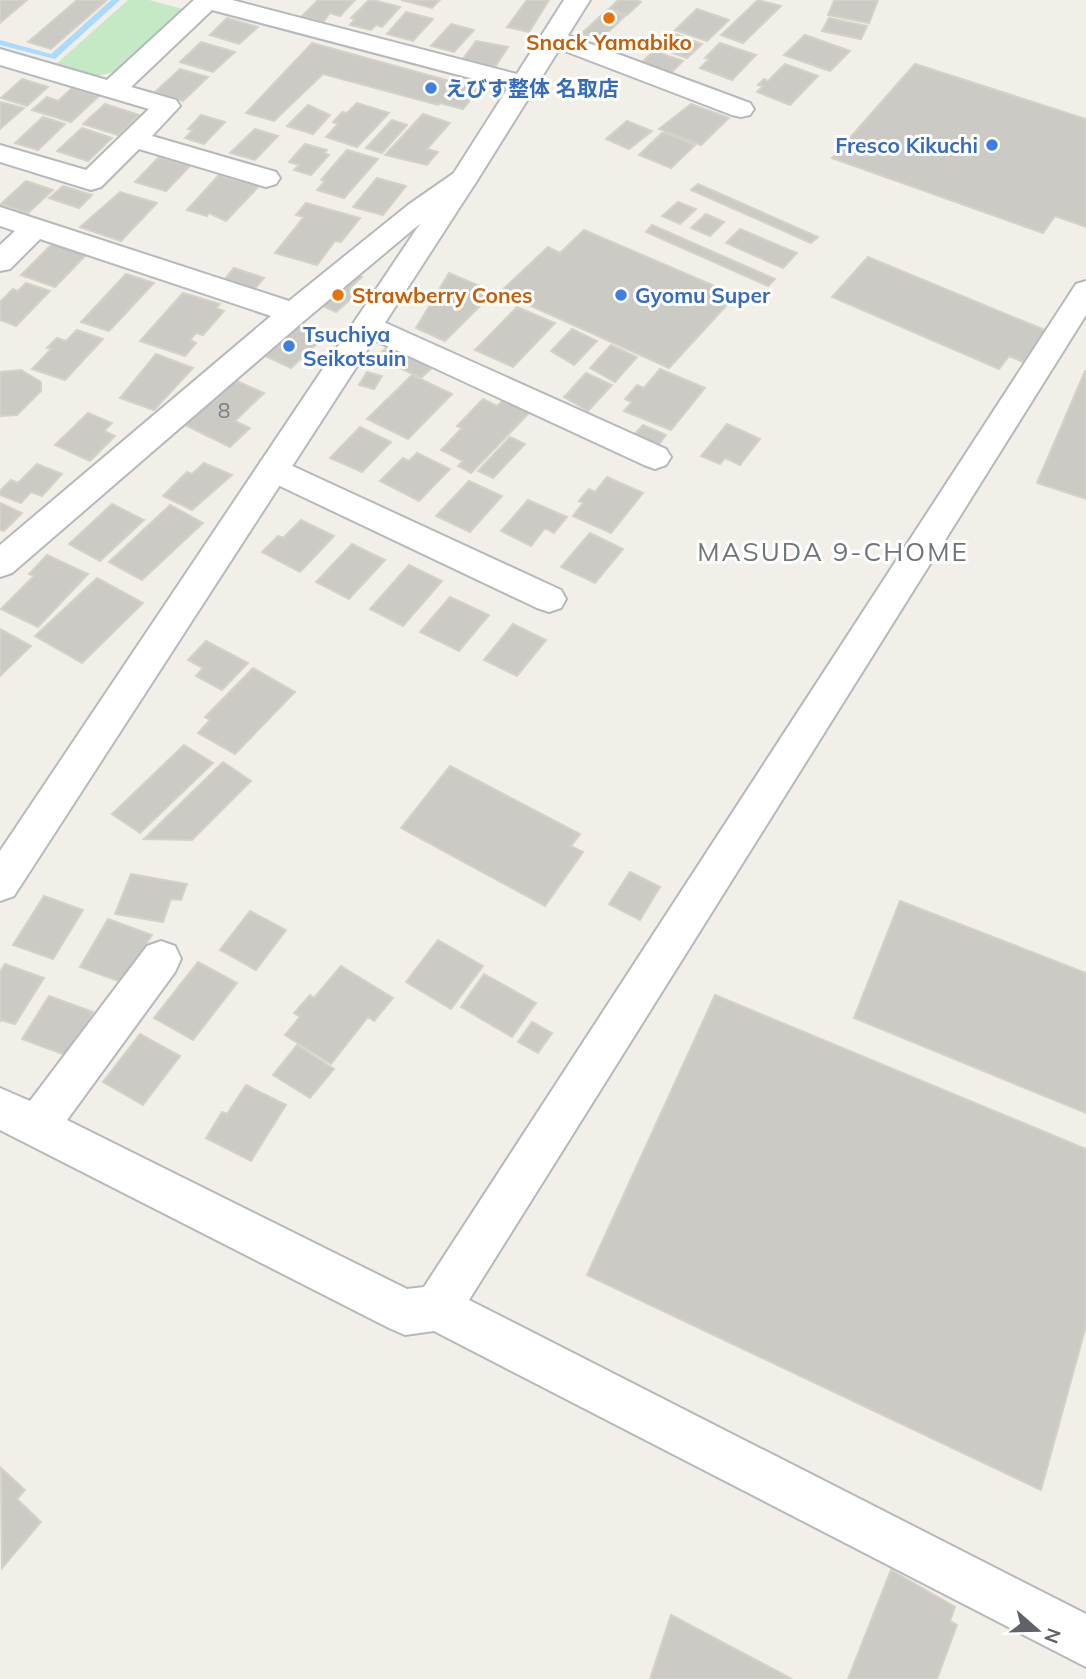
<svg xmlns="http://www.w3.org/2000/svg" width="1086" height="1679" font-family="Mulish,'Noto Sans JP',sans-serif">
<style>
.green{fill:#c5e8c5}
.lines{fill:none;stroke-linecap:round;stroke-linejoin:round}
.stream{fill:#aadaff;fill-rule:evenodd}
.building{fill:#cccac5;stroke:#d6d1c6;stroke-width:2}
.street-casing{stroke:#b5b8bc;stroke-width:4}
.secondary-casing{stroke:#b6babf;stroke-width:4}
.street{fill:#fff;fill-rule:evenodd}
.secondary{fill:#fff;fill-rule:evenodd}
.food-dot{fill:#e8710a;stroke:#fff;stroke-width:2.5}
.shop-dot{fill:#3f7fe0;stroke:#fff;stroke-width:2.5}
.labels{text-anchor:middle;dominant-baseline:central;stroke-width:6;stroke-linejoin:round;paint-order:stroke}
.far-food-label{font-size:21px;font-weight:bold;fill:#c56008;stroke:#fff}
.far-shop-label{font-size:21px;font-weight:bold;fill:#366cbe;stroke:#fff;text-anchor:start}
.number-label{font-size:21px;fill:#7a7d7f}
.neighbourhood-label{font-size:26px;letter-spacing:2px;fill:#70757a;stroke:#fff}
</style>
<rect width="100%" height="100%" fill="#f1efe8"/>
<path class="green" d="M128,0H149L186,10L119,71L92,77L55,65Z"/>
<g class="lines">
<path class="stream" d="M111,0H120L55,59L0,45V40L51,54Z"/>
</g>
<path class="building" d="M0,0H27L0,23Z
M77,0H107L51,49L28,42Z
M318,0H355L340,16L330,13L323,22L302,16Z
M369,0H373L400,7L382,27L376,25L371,30L350,25L355,19L351,18Z
M401,0H440L432,8Z
M527,0H549L529,32L507,27Z
M618,0H635L641,2L627,15L609,9Z
M758,0L781,6L743,43L721,35Z
M840,0H878L869,23L828,15L834,1Z
M697,9L729,20L707,41L675,30Z
M607,10L625,16L600,40L581,34Z
M406,12L433,19L413,41L387,34Z
M227,18L258,27L239,44L210,35Z
M829,18L867,26L861,39L822,31Z
M451,24L474,30L454,52L431,46Z
M673,33L702,44L687,58L657,47Z
M805,35L850,51L830,71L784,55Z
M476,41L508,47L495,67L463,59Z
M201,42L235,52L213,72L180,62Z
M312,43L479,89L463,109L440,103L438,105L323,74L274,121L246,113Z
M720,43L756,55L732,80L700,68L709,59L705,58Z
M654,51L683,61L668,76L639,65Z
M785,64L818,76L790,105L757,92L763,86L758,85L764,79L768,81Z
M915,64L1086,119V227L1055,216L1043,233L832,158Z
M180,69L208,77L183,101L155,92Z
M22,79L48,87L27,106L1,98Z
M72,88L99,96L71,122L32,110L47,97L58,101Z
M0,102L24,108L0,129Z
M357,103L389,113L357,147L326,137L338,124L333,122L342,112L347,113Z
M105,104L139,115L118,135L83,124Z
M691,104L729,118L701,145L659,129Z
M308,105L330,115L313,134L287,126Z
M423,114L450,123L427,149L438,152L427,165L385,155Z
M201,115L225,122L204,144L185,138L193,130L188,129Z
M43,117L65,124L38,150L15,143Z
M392,120L407,125L382,153L366,148Z
M627,121L652,131L629,149L606,139Z
M82,128L112,138L88,161L57,151Z
M255,129L278,136L255,160L230,153Z
M663,132L695,145L671,168L639,155Z
M305,144L327,150L324,153L329,155L311,175L294,170L299,165L289,162Z
M347,150L378,159L344,198L317,190L325,181L321,180Z
M159,157L190,166L166,191L135,182Z
M219,175L259,186L226,221L209,213L207,216L187,210Z
M377,178L406,186L383,215L353,207Z
M26,181L53,190L28,213L1,204Z
M698,184L818,237L811,243L691,190Z
M63,186L92,195L79,208L49,198Z
M120,192L157,203L121,241L80,227Z
M678,202L696,209L680,224L662,216Z
M306,203L360,218L341,242L335,241L317,265L275,253L304,217L296,215Z
M706,214L724,222L710,236L691,228Z
M652,225L775,279L768,286L646,232Z
M740,229L797,253L783,268L726,243Z
M584,230L736,295L669,368L500,292L548,247L560,253Z
M54,242L88,253L55,287L21,275Z
M868,257L1047,331L1023,362L1009,356L999,369L832,297Z
M234,268L264,278L251,293L224,280Z
M348,270L362,277L351,287L360,291L336,312L312,301Z
M449,273L494,292L445,341L416,328Z
M126,274L154,283L109,331L81,322Z
M26,283L50,291L16,326L0,320V302L13,289L18,291Z
M183,293L220,304L216,308L224,311L203,335L196,333L190,340L196,343L185,356L140,341Z
M517,307L555,323L513,367L475,350Z
M292,324L323,338L291,368L259,353Z
M572,329L597,341L574,365L551,351Z
M77,330L103,339L65,380L32,369L51,349L47,348L57,338L66,341Z
M390,344L435,365L421,378L377,357Z
M611,345L637,357L615,382L590,368Z
M156,354L193,368L154,410L120,398Z
M660,369L705,388L671,430L624,411L632,402L625,399L637,385L644,388Z
M21,370L41,382V391L17,415L0,416V372Z
M1085,371H1086V499L1037,483Z
M367,372L382,376L374,389L359,385Z
M586,373L612,385L588,411L564,397Z
M412,375L452,394L408,439L367,419Z
M230,378L264,393L235,421L250,428L230,447L181,423Z
M507,396L533,409L471,473L458,466L463,461L441,450L462,428L457,426L483,399L497,406Z
M88,413L112,423L104,431L115,436L90,461L55,445Z
M727,424L760,439L740,465L725,458L720,464L701,456Z
M643,425L666,435L657,447L633,436Z
M360,427L391,442L362,472L330,458Z
M510,437L525,444L493,478L478,471Z
M417,453L450,469L419,501L380,481L403,458L409,461Z
M204,463L232,475L192,510L163,496L187,472L192,474Z
M37,464L62,474L42,496L31,492L21,503L0,495V491L11,480L18,483Z
M607,477L643,493L611,533L573,516L583,503L579,501L589,489L595,492Z
M469,481L502,496L470,532L436,516Z
M528,500L567,517L554,533L545,528L531,546L501,531Z
M0,503L22,513L4,531L0,530Z
M112,504L144,520L100,561L69,544Z
M170,505L203,523L142,580L109,562Z
M301,520L334,536L300,572L262,552L278,536L283,538Z
M590,533L623,549L595,583L561,567Z
M352,544L385,560L349,599L316,582Z
M47,555L88,574L38,627L1,609L34,576L29,574Z
M409,565L442,581L403,626L370,609Z
M97,578L143,603L82,663L35,636Z
M450,597L489,615L459,651L420,632Z
M513,624L546,640L517,676L484,660Z
M0,629L31,646L0,676Z
M206,641L248,663L222,690L196,676L203,668L188,660Z
M253,668L295,692L235,754L198,733L210,720L205,717Z
M184,745L213,763L140,833L112,814Z
M223,762L251,781L192,840L144,839Z
M450,766L580,834L571,846L583,852L545,906L401,828Z
M630,872L660,887L640,920L609,904Z
M131,874L187,884L181,900L171,899L163,922L115,914Z
M44,896L83,910L53,959L13,945Z
M900,901L1086,973V1113L854,1018Z
M250,911L286,930L256,970L220,950Z
M108,919L152,935L121,982L80,967Z
M438,940L483,966L451,1009L406,982Z
M198,962L237,983L193,1040L154,1018Z
M5,964L44,978L15,1024L1,1020L0,1022V972Z
M341,966L393,998L374,1021L368,1017L331,1064L285,1035L300,1017L294,1013L310,995L314,998Z
M484,974L536,1003L512,1037L461,1007Z
M715,995L1086,1149V1326L1041,1490L587,1275Z
M49,996L93,1012L68,1056L22,1039Z
M532,1022L552,1033L538,1053L518,1042Z
M140,1034L180,1056L143,1105L103,1082Z
M297,1045L334,1069L310,1098L273,1075Z
M246,1085L286,1105L251,1161L206,1138L222,1112L227,1114Z
M1,1468L25,1490L17,1499L41,1522L2,1568Z
M891,1570L955,1607L950,1621L957,1625L937,1679H848Z
M671,1615L792,1679H650Z"/>
<g class="lines">
<defs>
<path id="street" d="M194,0H232L532,78L536,84L532,90L523,92L212,10L131,87L176,100L180,106L152,136L276,172L280,178L276,184L266,187L139,149L101,187L91,190L0,162V145L86,170L149,109L0,65V49L107,80Z
M553,30L750,103L754,109L750,115L741,117L732,115L544,43L540,38L544,33Z
M464,170L474,173L478,179L474,185L428,217L305,320L12,573L0,577V545L271,316L40,239L10,269L0,271V245L15,231L0,226V207L289,301L408,205L454,173Z
M1086,281V315L469,1300L1086,1614V1667L434,1331L405,1335L389,1328L0,1130V1088L30,1101L147,946L161,941L175,946L181,959L175,972L67,1120L407,1289L424,1287L1076,284Z
M368,315L666,449L671,457L666,465L655,469L644,465L357,332L353,325L357,318Z
M273,457L561,590L566,599L561,608L549,612L537,608L261,477L257,469L261,461Z"/>
<path id="secondary" d="M564,0H590L478,179L14,896L0,901V851L450,179Z"/>
</defs>
<use href="#street" class="street-casing"/>
<use href="#secondary" class="secondary-casing"/>
<use href="#street" class="street"/>
<use href="#secondary" class="secondary"/>
</g>
<g class="food-dot">
<circle cx="609" cy="18" r="7"/>
<circle cx="338" cy="295" r="7"/>
</g>
<g class="shop-dot">
<circle cx="431" cy="88" r="7"/>
<circle cx="992" cy="145" r="7"/>
<circle cx="621" cy="295" r="7"/>
<circle cx="289" cy="346" r="7"/>
</g>
<g class="labels">
<g class="far-food-label">
<text x="609" y="42">Snack Yamabiko</text>
<text x="352" y="295" text-anchor="start">Strawberry Cones</text>
</g>
<g class="far-shop-label">
<text x="445" y="88">えびす整体 名取店</text>
<text x="978" y="145" text-anchor="end">Fresco Kikuchi</text>
<text x="635" y="295">Gyomu Super</text>
<text x="303" y="334">Tsuchiya<tspan x="303" dy="24">Seikotsuin</tspan></text>
</g>
<g class="number-label">
<text x="224" y="410">8</text>
</g>
<g class="neighbourhood-label">
<text x="833" y="551">MASUDA 9-CHOME</text>
</g>
</g>
<g transform="translate(1037 1630) rotate(110)" stroke="#ffffff" stroke-width="5" paint-order="stroke">
<path d="M0-5L12 26L0 18L-12 26Z" fill="#5f6368"/>
<text y="-10" font-size="19" font-weight="bold" text-anchor="middle" fill="#5f6368">N</text>
</g>
</svg>
